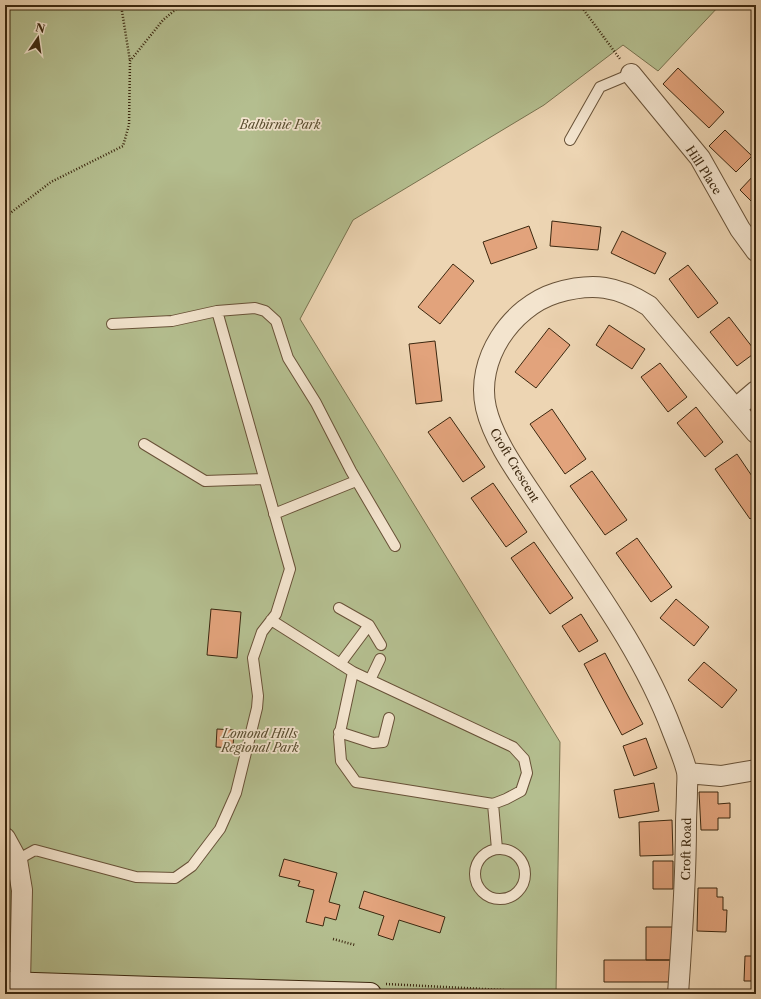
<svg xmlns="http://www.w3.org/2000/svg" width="761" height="999" font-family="'Libre Caslon Text',serif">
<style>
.green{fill:#b4be8f;stroke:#78724f}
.building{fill:#e2a37c;stroke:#3b270f}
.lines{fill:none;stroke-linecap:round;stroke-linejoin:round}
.lane-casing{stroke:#685238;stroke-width:12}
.street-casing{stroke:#685238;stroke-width:22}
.secondary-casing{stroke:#3b270f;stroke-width:24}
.path{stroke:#3b270f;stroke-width:2.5;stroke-dasharray:1 2;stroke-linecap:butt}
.lane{stroke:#f3e4ce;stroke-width:10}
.street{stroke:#f3e4ce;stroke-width:20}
.secondary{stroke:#f3e4ce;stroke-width:22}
.labels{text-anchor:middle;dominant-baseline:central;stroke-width:3.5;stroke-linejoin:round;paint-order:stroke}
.park-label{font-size:12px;font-style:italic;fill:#594d2f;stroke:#f3e4ce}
.street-label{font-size:12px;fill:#3b270f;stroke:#f3e4ce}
</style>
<rect width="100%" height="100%" fill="#edd5b3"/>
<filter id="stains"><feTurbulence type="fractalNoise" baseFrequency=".005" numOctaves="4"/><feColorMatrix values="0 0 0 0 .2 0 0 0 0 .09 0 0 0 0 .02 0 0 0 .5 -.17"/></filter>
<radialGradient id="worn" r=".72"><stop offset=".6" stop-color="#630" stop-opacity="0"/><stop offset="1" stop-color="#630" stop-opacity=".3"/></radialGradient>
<path class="green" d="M5,5H720L658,71L623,45L544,105L353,220L300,319L560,742L556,994H5Z"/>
<path class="building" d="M678,68L724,112L709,128L663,84Z
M725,130L752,156L736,172L709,146Z
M755,174L756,175V206L740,190Z
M552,221L601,227L598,250L550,246Z
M529,226L537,248L491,264L483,242Z
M622,231L666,253L655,274L611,253Z
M453,264L474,281L440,324L418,307Z
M688,265L718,303L698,318L669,279Z
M729,317L756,352L737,366L710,332Z
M609,325L645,349L632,369L596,345Z
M549,328L570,345L536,388L515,372Z
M435,341L442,401L416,404L409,344Z
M660,363L687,397L668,412L641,377Z
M696,407L723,442L705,457L677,423Z
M552,409L586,459L565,474L530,424Z
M450,417L485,467L463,482L428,432Z
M737,454L756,482V514L750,519L715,469Z
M592,471L627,520L605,535L570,486Z
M493,483L527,532L506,547L471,498Z
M637,538L672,587L651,602L616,553Z
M534,542L573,598L550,614L511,558Z
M676,599L709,627L694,646L660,618Z
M211,609L241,612L237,658L207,655Z
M581,614L598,641L579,652L562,626Z
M605,653L643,724L622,735L584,664Z
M704,662L737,690L722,708L688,680Z
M217,729L234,730L233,748L216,747Z
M646,738L657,768L634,776L623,746Z
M654,783L659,811L619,818L614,790Z
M699,792H718V804L730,803V818H718V830H701Z
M672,820L673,855L640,856L639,822Z
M284,859L337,873L329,902L340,905L336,920L325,917L323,926L306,922L314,890L298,886L300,881L279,876Z
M653,861H673V889H653Z
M698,888H717V897H723V910H727L726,932L697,931Z
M364,891L445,917L440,933L399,920L393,940L378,935L384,916L359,908Z
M646,927H674V960H646Z
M745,956H756V981H744Z
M604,960H674V982H604Z"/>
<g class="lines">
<defs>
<path id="lane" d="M570,140L600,87L631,74
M112,324L172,321L217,311L255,308L265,311L276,321L288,358L316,403L351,471L395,546
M144,444L205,481L264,479
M274,514L356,481
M339,608L369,625L381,645
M271,620L353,672L513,747L524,759L527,773L521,791L506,799L493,804L356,782L341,761L339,737L353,672
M340,664L369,625
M370,680L380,659
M339,732L373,743L383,742L389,718
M493,804L497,849
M475 874a25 25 0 1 1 50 0a25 25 0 1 1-50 0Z
M17,860L35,850L136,877L175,878L192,866L220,829L236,793L257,708L258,696L253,658L262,632L276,614L290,569L217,311"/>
<path id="street" d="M631,74L700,158L740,229L756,251
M736,408L756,391
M687,773L721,776L756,770
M5,838L17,860L22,890L20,983
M678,994C682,938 686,882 686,825C686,814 687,802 687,790C687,784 688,778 687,772C684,759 677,743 672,730C641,648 587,578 539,505C520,476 494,442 486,408C475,360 511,307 556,293C593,282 618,286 649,306L756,433"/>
<path id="secondary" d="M5,983L154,988L370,994"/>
</defs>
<use href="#lane" class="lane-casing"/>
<use href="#street" class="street-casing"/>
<use href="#secondary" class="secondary-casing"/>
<path class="path" d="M121,5L130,61
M580,5L620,59
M5,222L9,214L51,182L123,146L129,125L130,61L163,20L181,5
M333,939L355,945
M386,984L504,990V994"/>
<use href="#lane" class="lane"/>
<use href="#street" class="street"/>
<use href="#secondary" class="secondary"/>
</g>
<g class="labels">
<g class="park-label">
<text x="280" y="124">Balbirnie Park</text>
<text x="260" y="733">Lomond Hills<tspan x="260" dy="14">Regional Park</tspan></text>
</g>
<g class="street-label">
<text transform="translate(704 170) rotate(57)">Hill Place</text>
<text transform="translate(515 465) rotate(59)">Croft Crescent</text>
<text transform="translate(686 849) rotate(-89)">Croft Road</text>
</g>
</g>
<rect width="761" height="999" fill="none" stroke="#edd5b3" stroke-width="20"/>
<rect x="6" y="6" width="749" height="987" fill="none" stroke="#3b270f" stroke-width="2"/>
<rect x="10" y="10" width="741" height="979" fill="none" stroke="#3b270f"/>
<g transform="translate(38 38) rotate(13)" stroke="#f3e4ce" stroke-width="3" paint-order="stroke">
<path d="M0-3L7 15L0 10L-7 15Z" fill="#3b270f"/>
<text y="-6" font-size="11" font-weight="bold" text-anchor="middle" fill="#3b270f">N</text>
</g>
<rect width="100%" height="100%" filter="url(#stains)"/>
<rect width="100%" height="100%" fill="url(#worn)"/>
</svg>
